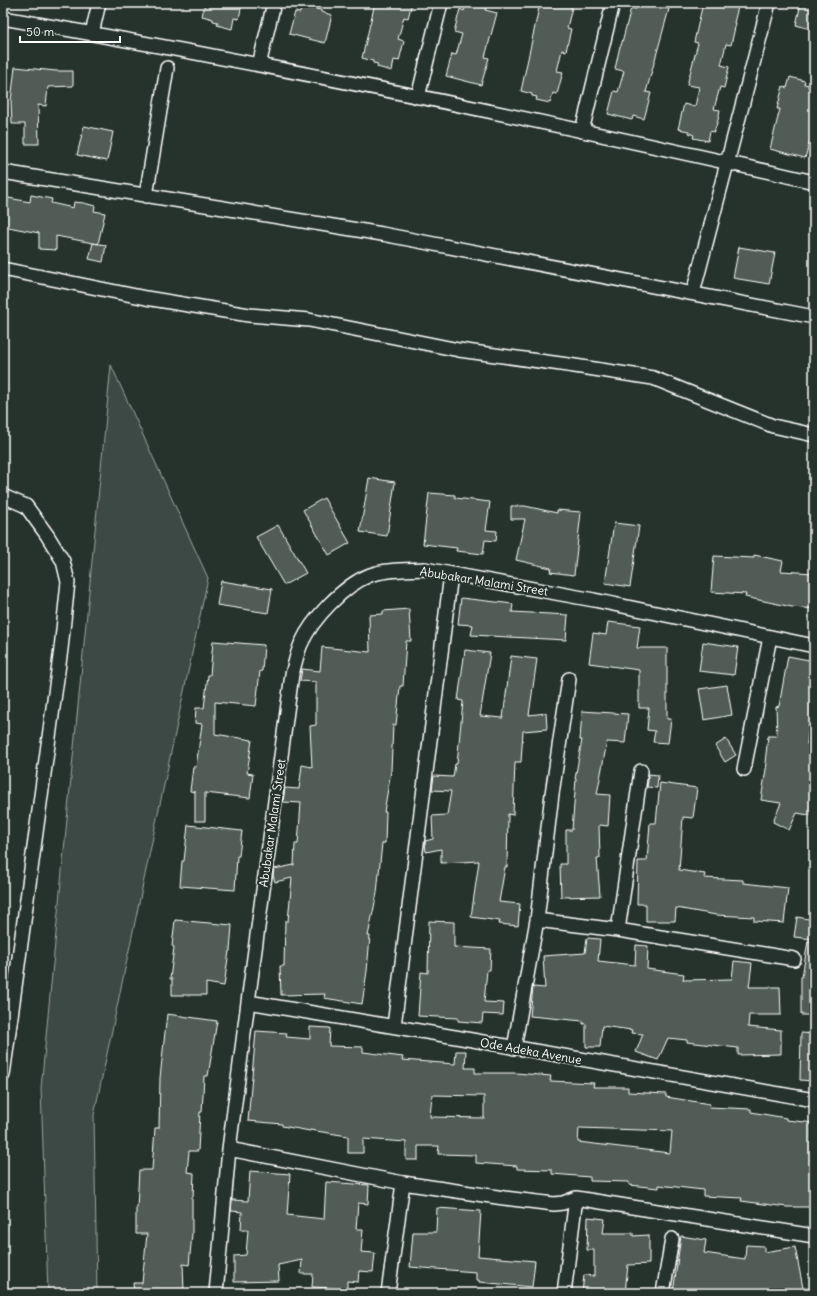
<svg xmlns="http://www.w3.org/2000/svg" width="817" height="1296" font-family="Delius,sans-serif">
<style>
.green{fill:#3e4944;stroke:#9ea4a2}
.building{fill:#515c57;stroke:#fff;fill-rule:evenodd}
.lines{fill:none;stroke-linecap:round;stroke-linejoin:round}
.street-casing{stroke:#fff;stroke-width:16}
.street{stroke:#26332d;stroke-width:13}
.labels{text-anchor:middle;dominant-baseline:central;stroke-width:4;stroke-linejoin:round;paint-order:stroke}
.street-label{font-size:12px;fill:#fff;stroke:#26332d}
</style>
<rect width="100%" height="100%" fill="#26332d"/>
<filter id="ink" filterUnits="userSpaceOnUse"><feTurbulence type="fractalNoise" baseFrequency=".025" numOctaves="2"/><feDisplacementMap in="SourceGraphic" scale="8" xChannelSelector="R" yChannelSelector="G"/><feConvolveMatrix kernelMatrix="1 2 1 2 8 2 1 2 1" color-interpolation-filters="sRGB"/></filter>
<g filter="url(#ink)">
<path class="green" d="M111,365L208,578L94,1115L97,1293H48L41,1088Z"/>
<path class="building" d="M205,3H242L239,19L234,18L232,29L217,25L218,22L213,21V19L202,16Z
M302,3L317,6L316,9L321,10V12L332,15L325,43L289,34L295,12L300,13Z
M375,3H412L408,18L404,17L398,39L404,41L399,61L394,60L392,71L377,67L378,64L373,63V61L362,58Z
M466,3H482L481,7L486,8L485,10L497,13L485,57L489,58L481,85L446,76L452,54L456,55L462,34L454,32L460,9L464,11Z
M540,3H573L567,28L571,29L566,51L562,50L557,71L563,72L557,94L553,93L550,103L536,100L537,97L532,96V94L521,91Z
M637,3H653L652,5L669,9L646,92L651,93L644,119L633,116L632,120L608,114L614,91L618,92L624,71L615,69L620,46H621L631,8L636,9Z
M703,3H739L734,23H736L731,45L726,44L721,65L729,67L724,88L720,87L714,109L720,110L718,120L714,132L710,131L708,141L693,138L694,135L689,133V131L678,129L684,104L695,107L699,87L687,85L698,43L694,42Z
M801,3H814V30L796,25Z
M15,67L56,71H73V86L48,87L46,106L38,105L39,144H25V124H12L11,101Z
M790,77L805,81L804,84L809,85L808,87L814,89V113L810,130L813,131L805,158L770,149L780,109H777L783,86L787,88Z
M84,126L113,132L107,161L77,155Z
M31,195L52,199L51,203L73,208L74,202L84,203L95,206L94,211L105,213L98,244L56,236V250L39,249V233L3,226V197L30,202Z
M93,243L106,245L103,262L89,259Z
M739,247L775,253L769,284L733,278Z
M369,478L395,482L387,536L360,532Z
M429,493L455,495V498L490,502L486,530L497,531L496,541L485,540L483,554L456,551L457,548L423,544Z
M324,498L350,543L329,555L303,510Z
M511,506H525L557,513V510L581,512L574,575L550,572L551,568L516,560L525,519H511Z
M614,523L639,526L630,587L605,583Z
M278,525L306,573L284,585L256,537Z
M754,555L783,561L781,571L814,573V609L792,607L745,597L746,594L711,592L714,556L754,558Z
M221,581L272,589L268,613L217,605Z
M461,598L513,604L512,612L568,615L566,640L471,635L473,625L458,624Z
M409,609L411,641H406L403,686H400L396,725H393L391,771L384,812H386L385,843H382L377,893L368,936H370L367,971L362,1004L324,998L325,994L281,995L280,966H284L285,921H288L292,878L275,882L273,875L274,869L294,865L295,844H298L301,803L283,802L285,788L299,789L302,765L312,767L310,726L316,725V682L300,681L302,669L320,671L322,647L370,652L369,615L383,614V611Z
M608,622L640,626L637,648H667V719H671L668,743L653,742L655,731L647,730L649,708H639V670L589,663L593,633L606,635Z
M213,641L264,645L262,671H260L256,706L215,702V734L252,740L247,773L253,774L250,798L205,793V821H195V792L190,791L193,767H196L202,724L195,723L196,708H204L208,675H210Z
M703,642L738,647L734,675L699,671Z
M465,650L490,653L480,716L503,718L511,656L537,659L529,715L546,713L547,729L523,731L521,762H515L513,815L508,814L507,867H505L499,902L520,904L518,926L499,924L500,921L471,917L479,861L441,863V849L426,852L425,841L433,839L432,816L447,815L451,791L432,790L434,776L453,777L455,764H457L463,701L458,700Z
M788,656L814,661V724H809L807,744L814,745V816L797,813L789,830L773,822L781,803L761,800L767,763H765L768,736H777L776,707L779,706Z
M727,685L732,715L704,720L699,689Z
M582,711L628,714L625,743L607,742L597,794L610,795L608,826L599,825L600,858H597L600,896L561,897L560,864H566V830H572L576,779H575L582,740H580Z
M726,739L736,755L725,762L715,746Z
M649,774L658,775L657,788L647,787Z
M660,783L697,788L693,818L683,817L679,870L705,874L704,878L743,880V883L788,888L784,923L754,921V917L716,915L676,908L675,921H646V904H637L638,861H647L650,823H656Z
M188,825L242,831L239,856H237L235,890L180,886L182,861H184Z
M797,917L814,920V939L794,937Z
M175,920L232,925L230,951H229L224,986L206,983V995H172V979H170L174,947L172,946Z
M429,921L454,922V947L491,949L490,970H487L484,1002L504,1003L503,1015L483,1014L482,1023L458,1021V1018L418,1016L421,972L428,973Z
M587,938L600,939L598,961L635,965L636,945L648,946L647,969L684,974L683,980L732,979L734,961L752,963L749,987H780L781,1015H749L748,1027L781,1030V1054L738,1055V1048L687,1042V1040L668,1038L658,1060L636,1052L643,1034L631,1033L632,1030L602,1026L600,1047H586V1024H583V1021L530,1016L533,987L545,988L543,956L585,953Z
M808,941H814V1015H801V977H802Z
M167,1014L217,1021L208,1076H204L202,1112H200L198,1151H189L187,1172L194,1173L193,1197H192V1234L189,1265L183,1264L184,1293H134L133,1283H142L147,1234H136V1208H137L139,1170H152L155,1128H159L160,1078Z
M310,1027L330,1028L329,1046L363,1047V1052L403,1057L402,1060L455,1064L456,1051H466L465,1068H475V1073H516L551,1076L550,1081L594,1083L593,1087H628V1092L666,1094V1097L710,1104L709,1107L751,1109V1112L786,1118V1120L814,1123L812,1207H787L741,1201L742,1198L703,1196V1190L659,1185V1188L629,1185V1182L590,1181V1177L552,1174V1170L517,1169V1166L476,1163V1155L438,1154L439,1146H418V1160H406V1142L363,1139V1153H348V1136L310,1130V1131L282,1126V1124L248,1121L256,1031L287,1033L286,1037L310,1039ZM432,1095L484,1096V1118L430,1117ZM579,1128L672,1131L670,1153L578,1142Z
M801,1033L814,1034V1066L812,1081L800,1080Z
M250,1171L290,1174L287,1215L324,1219L326,1182L369,1185L368,1204L358,1203L356,1229H363L361,1252L375,1253L373,1272L359,1271L358,1282L347,1281V1289L312,1287L313,1274H301L302,1260L278,1265L279,1281L234,1282V1256L246,1255L248,1230H241L242,1212L231,1211L232,1200L248,1201Z
M437,1208L481,1211L478,1256L535,1261L532,1287L479,1282V1280H476V1272L410,1267L413,1232H436Z
M588,1217L605,1219L603,1233H633V1236L649,1235V1264L628,1265L625,1293H582L584,1275L594,1276V1250H587Z
M681,1236L706,1240L704,1253L745,1259L746,1245L764,1246V1252L795,1247L804,1293H786L767,1290V1293H673Z"/>
<g class="lines">
<defs>
<path id="street" d="M3,18C275,65 545,121 814,182
M92,33L99,3
M259,65L274,3
M418,97L441,3
M582,131L613,3
M3,172L382,234L814,317
M146,196L167,68
M3,269L146,298L249,315L309,320L459,350L568,365L653,378L773,426L814,435
M693,293L769,3
M3,496L26,506L47,535L63,561L68,582L61,649L3,1075
M744,769L770,637
M537,920L618,930L794,959
M618,930L641,771
M248,1002C437,1033 625,1067 814,1100
M394,1026L451,574
M514,1048L537,920L552,794L569,679
M229,1149L403,1183L504,1198L554,1204L563,1203L576,1198L814,1236
M216,1293L229,1149L248,1002L292,674C295,664 297,653 301,644C312,619 344,585 370,575C386,569 408,570 425,569L594,600L814,646
M388,1293L403,1183
M564,1293L576,1198
M663,1293L672,1239"/>
</defs>
<use href="#street" class="street-casing"/>
<use href="#street" class="street"/>
</g>
</g>
<g class="labels">
<g class="street-label">
<text transform="translate(484 581) rotate(9)">Abubakar Malami Street</text>
<text transform="translate(272 823) rotate(-82)">Abubakar Malami Street</text>
<text transform="translate(531 1051) rotate(10)">Ode Adeka Avenue</text>
</g>
</g>
<rect width="817" height="1296" fill="none" stroke="#26332d" stroke-width="16"/>
<rect x="8" y="8" width="801" height="1280" fill="none" stroke="#fff" stroke-width="1.5" filter="url(#ink)"/>
<path d="M20 36v6h100v-6" fill="none" stroke="#ffffff" stroke-width="2"/>
<text x="26" y="36" font-size="12" fill="#ffffff" stroke="#26332d" stroke-width="3" paint-order="stroke">50 m</text>
</svg>
